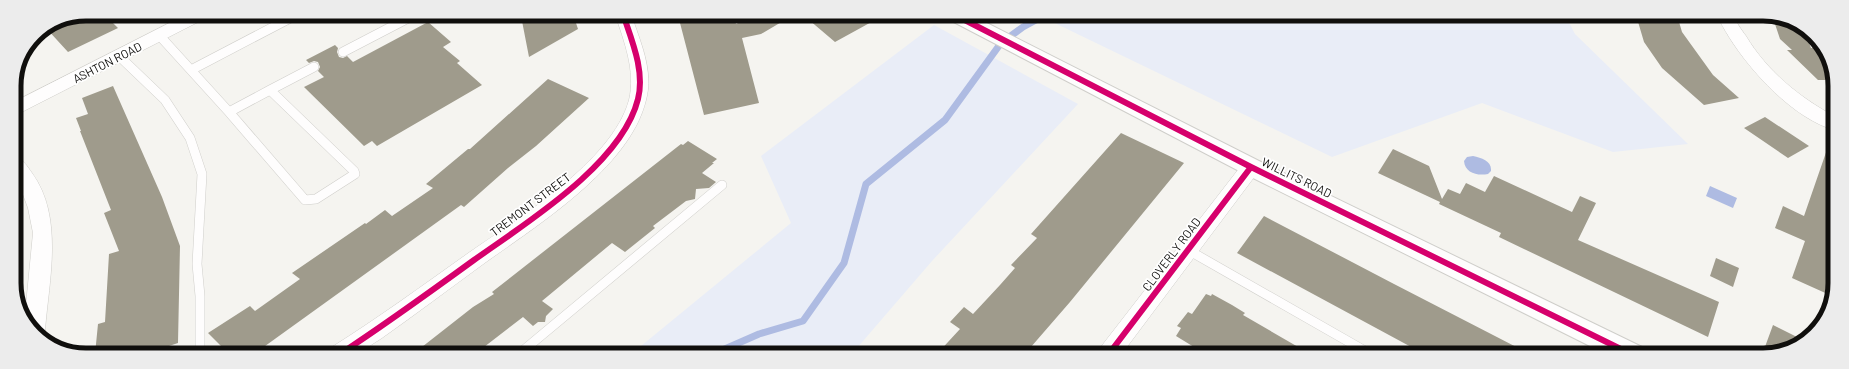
<svg xmlns="http://www.w3.org/2000/svg" width="1849" height="369" font-family="Barlow,sans-serif">
<style>
.green{fill:#e9edf7}
.water{fill:#aebbe2}
.lines{fill:none;stroke-linecap:round;stroke-linejoin:round}
.stream{stroke:#aebbe2;stroke-width:7}
.building{fill:#9f9b8c}
.service-casing{stroke:#cfceca;stroke-width:10}
.minor-casing{stroke:#cfceca;stroke-width:1}
.tertiary-casing{stroke:#cfceca;stroke-width:2}
.service{stroke:#fefdfd;stroke-width:9}
.minor{fill:#fefdfd;fill-rule:evenodd}
.tertiary{fill:#fefdfd;fill-rule:evenodd}
.cycleway-casing{stroke:#fff;stroke-width:8}
.cycleway{stroke:#d6006c;stroke-width:6}
.labels{text-anchor:middle;dominant-baseline:central;stroke-width:3.5;stroke-linejoin:round;paint-order:stroke}
.street-label{font-size:12px;fill:#100f0d;stroke:#fff}
.rim{fill:none;stroke:#100f0d;stroke-width:5}
</style>
<rect width="100%" height="100%" fill="#f5f4f0"/>
<path class="green" d="M1036,14L1565,15L1575,34L1688,144L1613,152L1482,103L1332,157Z
M934,25L1078,104L932,261L851,355H630L791,223L761,156Z"/>
<path class="water" d="M1473,156C1482,158 1492,161 1491,171L1488,174C1477,176 1465,173 1464,161L1467,157Z
M1710,186L1737,198L1733,208L1706,196Z"/>
<g class="lines">
<path class="stream" d="M711,355L759,334L803,321L844,263L866,184L945,120L1001,43L1023,27L1047,14"/>
</g>
<path class="building" d="M86,14H104L118,28L68,52L46,28L59,19Z
M524,14H573L578,29L529,57L522,21L526,20Z
M682,14H733L736,24L758,14H795L761,34L742,38L759,103L704,115L680,23H683Z
M802,14H886L835,42Z
M1636,15H1677L1682,32L1713,75L1739,98L1704,105L1662,68L1644,42Z
M1772,15L1804,29L1811,48H1813L1827,60L1834,72V80H1818L1787,50H1792L1780,39Z
M428,22L451,42L443,47L460,61L457,63L482,85L377,146L372,141L364,146L304,87L324,77L318,71L320,67L318,62L314,61L309,63L306,60L335,45L338,48L337,52L339,57L343,58L347,56L353,62Z
M548,79L589,98L536,146L508,168L464,207L461,205L254,354H229L208,333L250,306L255,311L300,279L292,273L365,223L366,224L385,210L392,216L433,188L426,184L468,149H470Z
M113,86L162,197L180,246L178,343L157,350L156,354H95L98,324L105,322L109,254L119,251L104,213L111,210L80,131H81L76,118L88,114L82,98Z
M1765,117L1809,146L1788,158L1744,128Z
M1121,133L1184,163L1070,302L1024,355H936L960,329L950,322L964,307L973,314L1000,285L1015,268L1011,265L1037,238L1031,234Z
M1831,138L1834,139V292L1832,296L1792,278L1805,241L1775,228L1783,206L1804,216Z
M688,141L717,159L712,163H714L702,173L716,182L709,188L696,189L695,199L686,201L653,226L655,228L625,252L612,243L542,301L553,309L546,316L545,322H538L533,326L523,317L475,354H413L473,307L494,294L492,292L681,144L683,145Z
M1393,149L1429,166L1442,199L1448,189L1460,194L1466,183L1485,192L1494,176L1572,212L1580,196L1596,203L1578,240L1719,302L1708,337L1499,237L1501,233L1439,204L1440,202L1378,173Z
M1264,216L1394,284L1532,355H1426L1237,253Z
M1716,258L1739,268L1733,287L1710,276Z
M1206,294L1211,296L1212,294L1232,305L1245,313L1243,315L1312,355H1207L1176,336L1181,328L1177,326L1188,312L1192,314Z
M1773,325L1803,340L1767,355H1762Z"/>
<g class="lines">
<defs>
<path id="service" d="M389,14L399,23
M159,35L229,112
M343,52L416,14
M119,56L165,100L190,138L202,174L197,264L200,296V354
M191,70L298,14
M270,90L354,171L355,174L316,199L305,200L229,112Z
M270,90L314,67
M1188,250L1372,355
M519,354L722,185"/>
<path id="minor" d="M187,14H208L206,18L14,116V102Z
M615,14H631C640,41 654,71 646,100C630,168 536,226 482,265C449,289 416,314 382,338L357,354H329L332,347C378,318 422,286 467,254C517,219 612,162 629,100C636,71 624,41 615,14Z
M1718,15H1734C1736,23 1741,29 1746,36C1767,71 1799,97 1834,116V130C1793,118 1751,72 1729,37C1725,30 1720,23 1718,15Z
M15,157C24,160 27,166 32,173C64,217 49,280 45,330L42,336L39,337L25,315L33,233L28,208L19,184L15,178Z
M1251,160L1258,162L1260,167L1258,172L1121,355H1097L1100,348L1244,162Z"/>
<path id="tertiary" d="M944,14H969L1259,161L1642,347L1646,355H1608L1243,173L946,18Z"/>
</defs>
<use href="#service" class="service-casing"/>
<use href="#minor" class="minor-casing"/>
<use href="#tertiary" class="tertiary-casing"/>
<use href="#service" class="service"/>
<use href="#minor" class="minor"/>
<use href="#tertiary" class="tertiary"/>
<defs>
<path id="cycleway" d="M953,14L1251,167L1633,355
M340,354C386,324 430,292 474,260C526,223 622,164 638,99C645,71 632,41 623,14
M1108,355L1251,167"/>
</defs>
<use href="#cycleway" class="cycleway-casing"/>
<use href="#cycleway" class="cycleway"/>
</g>
<g class="labels">
<g class="street-label">
<text transform="translate(107 62) rotate(-27)">ASHTON ROAD</text>
<text transform="translate(1297 177) rotate(26)">WILLITS ROAD</text>
<text transform="translate(530 204) rotate(-37)">TREMONT STREET</text>
<text transform="translate(1171 254) rotate(-53)">CLOVERLY ROAD</text>
</g>
</g>
<path d="M0 0H1849V369H0ZM86 21H1763A65 65 0 0 1 1828 86V283A65 65 0 0 1 1763 348H86A65 65 0 0 1 21 283V86A65 65 0 0 1 86 21Z" fill="#ececec" fill-rule="evenodd"/>
<path class="rim" d="M86 21H1763A65 65 0 0 1 1828 86V283A65 65 0 0 1 1763 348H86A65 65 0 0 1 21 283V86A65 65 0 0 1 86 21Z"/>
</svg>
